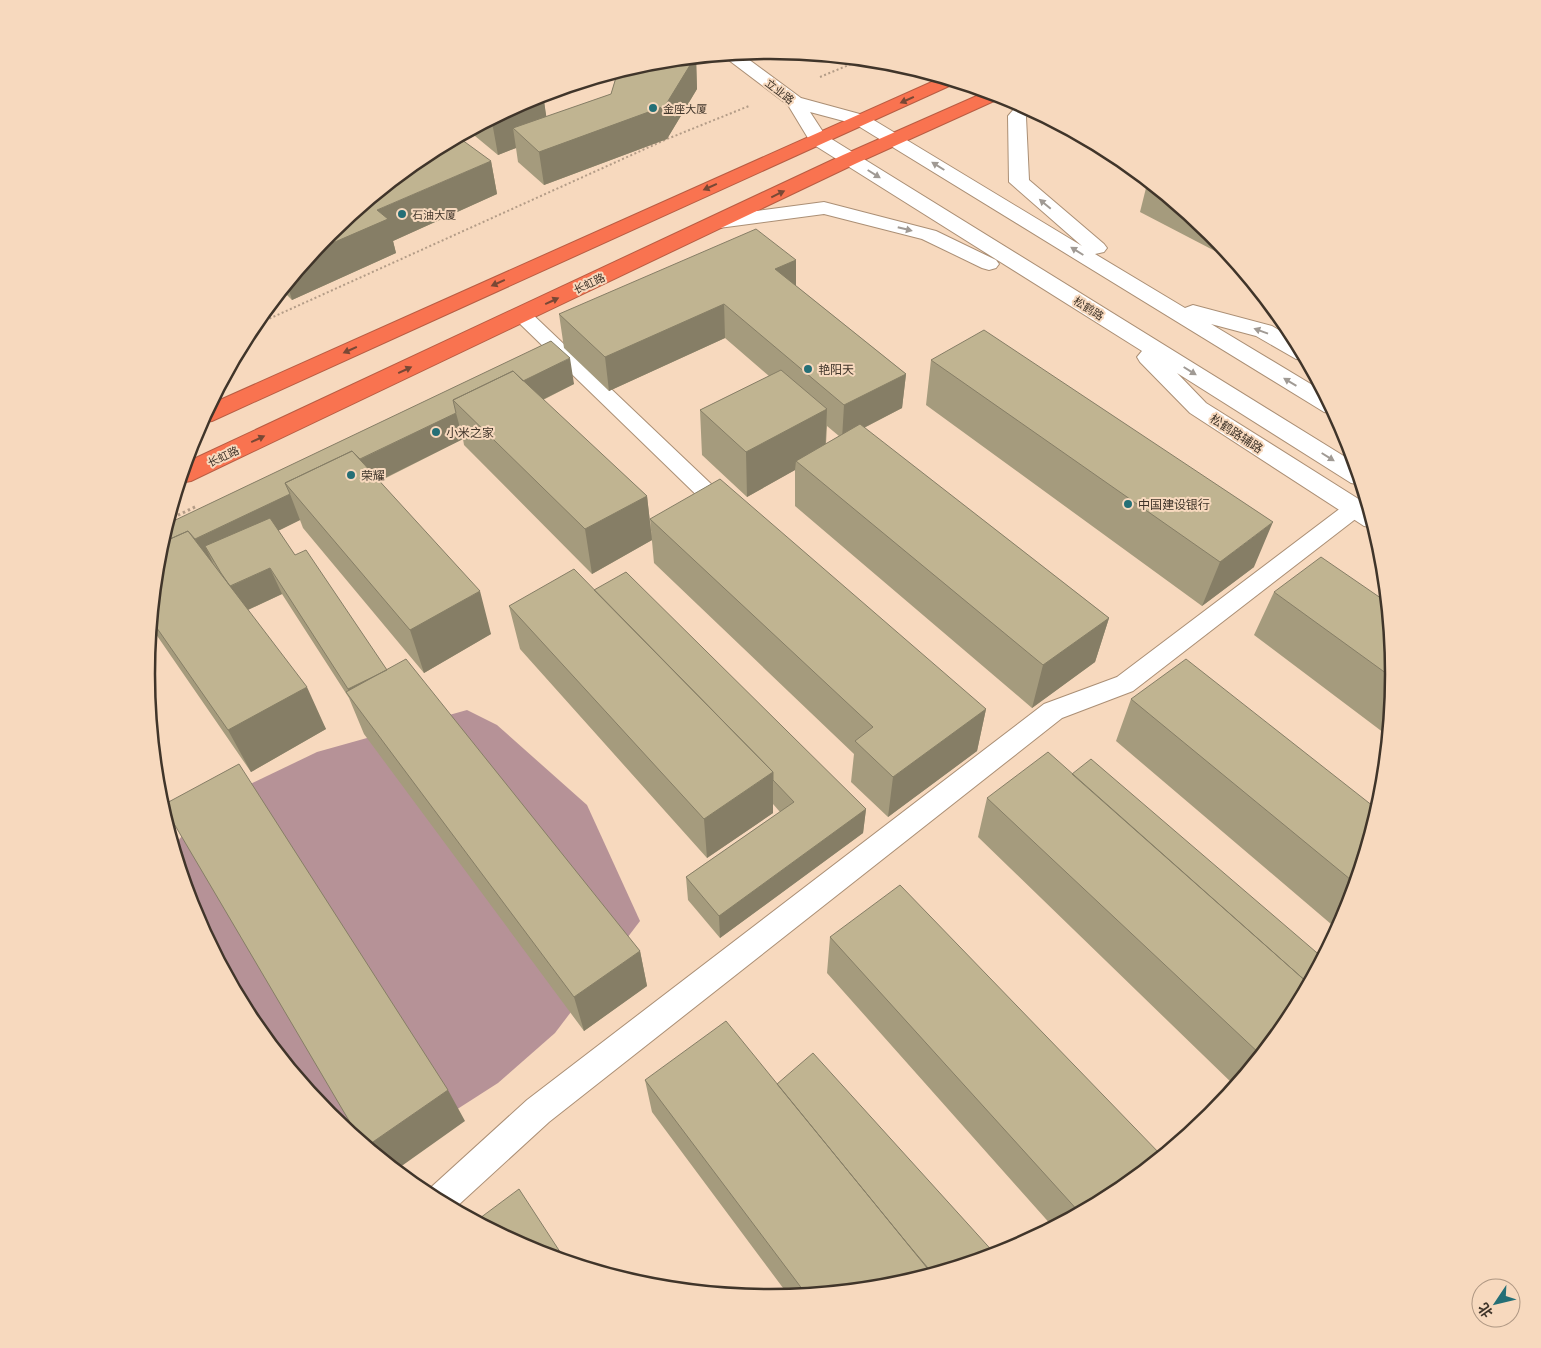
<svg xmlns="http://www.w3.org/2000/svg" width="1541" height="1348" font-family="'Playfair Display','Noto Sans SC',serif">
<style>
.forest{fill:#b69297}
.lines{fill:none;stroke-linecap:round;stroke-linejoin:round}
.lane-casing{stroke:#ab8f75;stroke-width:2}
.secondary-casing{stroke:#ab8f75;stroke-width:2}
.highway-casing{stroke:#b85d43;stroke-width:2}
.path-far1{stroke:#b39c87;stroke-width:2;stroke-dasharray:2 2.5;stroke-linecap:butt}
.path{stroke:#b39c87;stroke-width:3;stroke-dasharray:2.5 3;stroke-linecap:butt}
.lane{fill:#fff;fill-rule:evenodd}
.secondary{fill:#fff;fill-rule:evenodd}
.highway{fill:#f97350;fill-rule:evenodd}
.wall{fill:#a59b7d;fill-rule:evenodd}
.shaded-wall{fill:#867e66}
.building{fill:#c0b491;stroke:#867e66}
.oneway{fill:#784835}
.oneway2{fill:#a09a94}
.poi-dot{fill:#256f76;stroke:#f7d9be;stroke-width:2}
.labels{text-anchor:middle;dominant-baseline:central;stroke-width:4;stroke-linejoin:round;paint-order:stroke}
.far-street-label{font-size:11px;fill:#40352a;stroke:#f7d9be}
.far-poi-label{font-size:11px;fill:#40352a;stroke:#f7d9be;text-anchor:start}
.poi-label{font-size:12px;fill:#40352a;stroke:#f7d9be;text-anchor:start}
.street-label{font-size:12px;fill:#40352a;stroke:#f7d9be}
.rim{fill:none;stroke:#40352a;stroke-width:2.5}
</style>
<rect width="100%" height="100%" fill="#f7d9be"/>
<path class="forest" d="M467,710L497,725L587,805L640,921L555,1033L498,1083L381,1158L329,1115L252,1020L194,913L174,845L213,802L317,752Z"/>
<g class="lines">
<defs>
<path id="lane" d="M522,309L529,311L729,501L732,506L729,511L721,514L713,511L515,319L513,315L515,311Z
M1354,501L1362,504L1365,509L1362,514L1133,691L1062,718L549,1122L454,1209L426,1194L428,1190L527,1100L1044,704L1117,677L1346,504Z"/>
<path id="secondary" d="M740,53L801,98L867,116L1082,246L1009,182L1008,116L1019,103L1032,110L1026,117L1029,180L1104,244L1107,248L1104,252L1095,254L1185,308L1193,305L1272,326L1296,340L1307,360L1296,359L1256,336L1211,324L1324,392L1335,414L1324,412L855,124L810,112L825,135L1355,463L1362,485L1351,483L1177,373L1206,403L1368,505L1375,528L1364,526L1190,413L1140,362L1137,357L1142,351L811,143L788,105L722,55Z
M824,202L936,231L996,260L999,264L996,268L989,270L982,268L922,239L824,214L719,228L712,226L709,222L712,218L719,216Z"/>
<path id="highway" d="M943,77L958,82L212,421L201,423L211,404Z
M988,91L1005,96L857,163L191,481L180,483L185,463L843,155Z"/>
</defs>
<use href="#lane" class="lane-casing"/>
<use href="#secondary" class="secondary-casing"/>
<use href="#highway" class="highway-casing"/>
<path class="path-far1" d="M820,77L863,59
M253,326L667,139L749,106"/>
<path class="path" d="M168,520L197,506"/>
<use href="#lane" class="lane"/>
<use href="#secondary" class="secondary"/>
<use href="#highway" class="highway"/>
</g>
<path class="wall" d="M696,57L697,89L667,139L544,185L518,162L516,148L498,155L469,131L532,97L544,101L546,117L611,94L616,77L612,73L649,62Z
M491,161L497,194L393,241L396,253L292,300L283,291L280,293L329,233Z
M1148,180L1212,233L1223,246L1215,251L1140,212Z
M796,260V286L906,374L902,408L864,428L1109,618L1095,662L1032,708L795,506V470L747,497L702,455L700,410L769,376L725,338L609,391L564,348L559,314ZM827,426L839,436L826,444Z
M551,341L574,384L543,400L647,496L652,540L592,574L464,445L463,439L380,481L491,634L424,673L303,528L300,520L278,531L295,555L387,670L640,951L647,986L584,1031L364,734L349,698L282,594L248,610L326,729L251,772L151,627L159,552Z
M931,360L1254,567L1202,606L926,405Z
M650,519L986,709L977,751L888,817L851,782L854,754L654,563Z
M594,590L866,809L863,833L720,938L688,900L686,877L780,812L773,804V813L707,858L520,649L509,606Z
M1274,592L1394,674L1388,736L1254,635Z
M1131,699L1378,810L1347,913L1338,930L1116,741Z
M1072,774L1289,1021L1235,1086L978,837L987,798Z
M830,937L1117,1193L1053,1227L827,973Z
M645,1080L777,1084L996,1255L892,1286L789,1296L652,1112Z"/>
<path class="shaded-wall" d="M695,57H696L697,89L667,139L544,185L539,152Z
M544,101L549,134L513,128L516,148L498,155L492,122Z
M491,161L497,194L393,241L396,253L292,300L287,284L314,251L377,210Z
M1218,241L1223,246L1215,251Z
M796,260V294L775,269Z
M724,304L725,338L609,391L605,357Z
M570,358L574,384L483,429L463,410Z
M906,374L902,408L842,439L844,405Z
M827,409L825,454L796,461L795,470L747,497L746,452Z
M456,413L463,439L312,514L293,492Z
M290,494L300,520L214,562L205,546L213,563L158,557Z
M647,496L652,540L592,574L585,529Z
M1273,522L1254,567L1202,606L1220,562Z
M270,568L282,594L241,613L229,587Z
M480,591L491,634L424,673L410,630Z
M1109,618L1095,662L1032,708L1043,665Z
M387,670L354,703L348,689Z
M307,687L326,729L251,772L228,730Z
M986,709L977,751L888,817L893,777Z
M773,772V813L707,858L704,819Z
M866,809L863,833L720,938L719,916Z
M640,951L647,986L584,1031L574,997Z
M448,1090L465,1121L396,1170L367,1146Z"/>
<path class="building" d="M695,57L665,106L539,152L513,128L611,94L618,71L649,62Z
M537,96L544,101L492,122L489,120L532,97Z
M458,137L491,161L377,210L388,219L314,251L329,233L424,155Z
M756,229L796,260L775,269L906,374L844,405L724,304L605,357L559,314Z
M984,330L1273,522L1220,562L931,360Z
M551,341L570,358L523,381L513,371L453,400L456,413L360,459L352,451L285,483L290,494L195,539L188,531L161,543L167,524Z
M781,370L827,409L746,452L700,410Z
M513,371L647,496L585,529L453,400Z
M860,424L1109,618L1043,665L796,461Z
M352,451L480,591L410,630L285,483Z
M720,479L986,709L893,777L855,741L873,727L650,519Z
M270,518L295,555L306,550L387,670L348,689L270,568L230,586L221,573L205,546Z
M188,531L307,687L228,730L152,621L159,552L161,543Z
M1321,557L1388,603L1394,674V679L1274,592Z
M574,569L773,772L704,819L509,606Z
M626,572L866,809L719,916L686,877L794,802L773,780V772L594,590Z
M406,659L640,951L574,997L346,692Z
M1186,659L1378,810L1356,884L1131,699Z
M1048,752L1309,984L1289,1021L1261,1055L987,798Z
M1091,759L1323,958L1309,984L1072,774Z
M239,764L448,1090L367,1146L361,1141L163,805Z
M900,885L1162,1156L1117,1193L1080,1213L830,937Z
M726,1021L932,1274L892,1286L806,1294L645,1080Z
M813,1053L996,1255L933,1274L907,1243L777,1084Z
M519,1189L566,1261L531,1250L476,1221Z"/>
<defs><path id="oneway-solid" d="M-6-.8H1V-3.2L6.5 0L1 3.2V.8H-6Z" transform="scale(1.25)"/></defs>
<g class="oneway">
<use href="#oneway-solid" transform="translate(907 100) rotate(156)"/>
<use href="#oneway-solid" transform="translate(710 187) rotate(156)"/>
<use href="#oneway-solid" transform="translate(778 194) rotate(-26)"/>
<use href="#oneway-solid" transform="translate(498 283) rotate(156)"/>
<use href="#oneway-solid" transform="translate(552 301) rotate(-25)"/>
<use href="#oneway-solid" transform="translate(350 350) rotate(156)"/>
<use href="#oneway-solid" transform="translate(405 370) rotate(-25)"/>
<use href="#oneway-solid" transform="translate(258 439) rotate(-25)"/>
</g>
<g class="oneway2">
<use href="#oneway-solid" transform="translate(938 166) rotate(-148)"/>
<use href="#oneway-solid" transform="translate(874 174) rotate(32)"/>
<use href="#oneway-solid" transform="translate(1045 204) rotate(-140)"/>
<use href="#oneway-solid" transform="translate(905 229) rotate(14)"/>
<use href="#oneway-solid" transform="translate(1077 251) rotate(-148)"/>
<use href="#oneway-solid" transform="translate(1261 331) rotate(-160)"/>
<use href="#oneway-solid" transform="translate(1190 371) rotate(32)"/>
<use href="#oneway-solid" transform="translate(1290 382) rotate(-149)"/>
<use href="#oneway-solid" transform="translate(1328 457) rotate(32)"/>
</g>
<g class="poi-dot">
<circle cx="653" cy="108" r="5"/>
<circle cx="402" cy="214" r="5"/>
<circle cx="808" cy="369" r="5"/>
<circle cx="436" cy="432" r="5"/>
<circle cx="351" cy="475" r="5"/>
<circle cx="1128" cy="504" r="5"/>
</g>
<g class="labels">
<g class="far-street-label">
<text transform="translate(780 91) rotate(38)">立业路</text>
<text transform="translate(589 283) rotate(-25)">长虹路</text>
<text transform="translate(1089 308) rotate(32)">松鹤路</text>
<text transform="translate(223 456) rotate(-25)">长虹路</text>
</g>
<g class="far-poi-label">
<text x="663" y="108">金座大厦</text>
<text x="412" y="214">石油大厦</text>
</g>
<g class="poi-label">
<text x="818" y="369">艳阳天</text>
<text x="446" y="432">小米之家</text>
<text x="361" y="475">荣耀</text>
<text x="1138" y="504">中国建设银行</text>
</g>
<g class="street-label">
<text transform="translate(1237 433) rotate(33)">松鹤路辅路</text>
</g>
</g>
<path d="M0 0H1541V1348H0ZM155 674a615 615 0 1 1 1230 0a615 615 0 1 1-1230 0Z" fill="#f7d9be" fill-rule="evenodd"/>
<path class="rim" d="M155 674a615 615 0 1 1 1230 0a615 615 0 1 1-1230 0Z"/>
<g transform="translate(1496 1303) rotate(235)"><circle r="24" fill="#f7d9be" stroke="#ae9783"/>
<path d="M0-4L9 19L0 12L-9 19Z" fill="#256f76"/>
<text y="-8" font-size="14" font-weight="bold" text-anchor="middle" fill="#40352a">北</text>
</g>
</svg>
